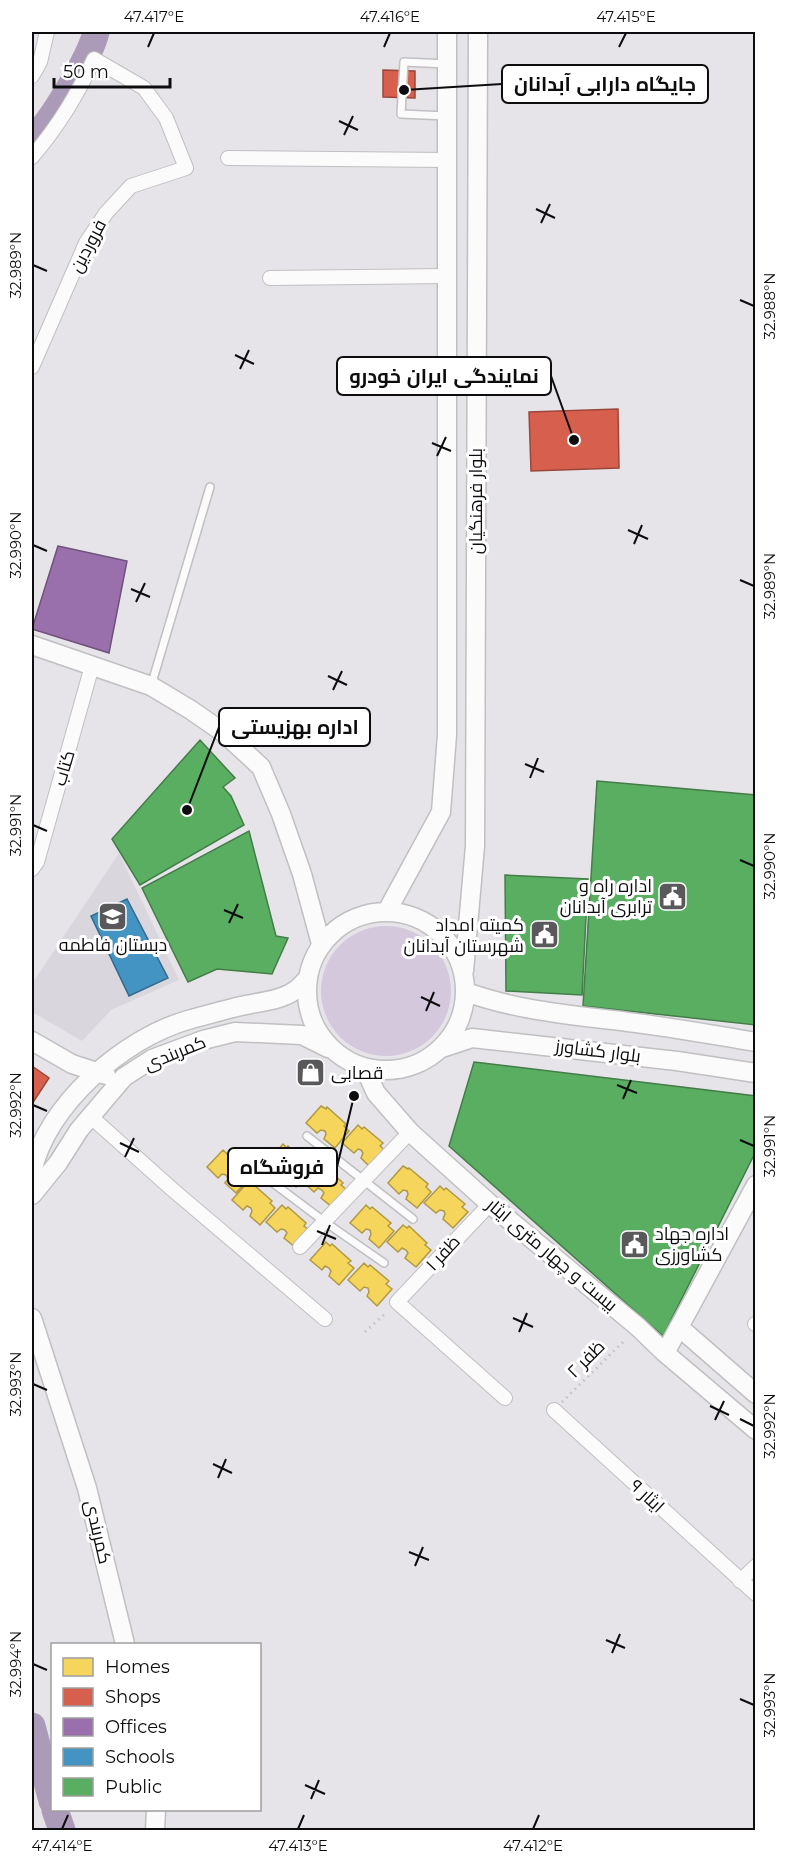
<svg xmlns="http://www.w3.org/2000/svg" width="787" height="1862" font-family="Montserrat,Cairo,sans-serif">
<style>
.built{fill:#dad6de}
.green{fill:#d4c8dd}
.homes{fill:#f6d55c;stroke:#b09945;stroke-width:1.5}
.shops{fill:#d6604d;stroke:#9a473a;stroke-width:1.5}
.offices{fill:#9970ab;stroke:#6f527c;stroke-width:1.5}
.schools{fill:#4393c3;stroke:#336a8d;stroke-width:1.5}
.public{fill:#5aae61;stroke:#437d48;stroke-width:1.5}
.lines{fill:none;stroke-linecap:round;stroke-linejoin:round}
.river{stroke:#ac9bb8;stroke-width:27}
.service-casing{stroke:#c0bfc1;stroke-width:10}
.minor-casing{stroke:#c0bfc1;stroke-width:16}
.secondary-casing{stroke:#c0bfc1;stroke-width:21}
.path{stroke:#c3c3c3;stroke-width:3;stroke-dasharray:1.5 4.5;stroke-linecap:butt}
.service{stroke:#fbfbfc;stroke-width:7}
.minor{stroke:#fbfbfc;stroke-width:14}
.secondary{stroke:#fbfbfc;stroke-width:18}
.ticks{fill:none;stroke:#0d0c0e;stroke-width:2}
.labels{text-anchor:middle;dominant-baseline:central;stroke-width:6;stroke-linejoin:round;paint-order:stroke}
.street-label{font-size:18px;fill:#0d0c0e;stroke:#fff}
.poi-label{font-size:18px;fill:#0d0c0e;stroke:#fff;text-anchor:end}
.leader{fill:none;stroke:#0d0c0e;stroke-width:2}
.callout-dot{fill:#0d0c0e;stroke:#fff;stroke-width:2}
.callout{fill:#fff;stroke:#0d0c0e;stroke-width:2}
.callout-label{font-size:20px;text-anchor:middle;font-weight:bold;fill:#0d0c0e}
.neatline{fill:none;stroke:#0d0c0e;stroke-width:2}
.ticks-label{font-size:15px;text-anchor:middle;fill:#0d0c0e}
</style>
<rect width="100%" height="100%" fill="#e6e4e8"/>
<path class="built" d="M119,853L179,980L111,1010L82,1041L32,1012V984Z"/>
<path class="green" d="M321 991a65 65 0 1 1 130 0a65 65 0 1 1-130 0Z"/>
<path class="homes" d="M321,1106L326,1109L327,1107L346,1124L344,1126L349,1131L335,1148L324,1139L326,1134L325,1131L321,1130L317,1133L306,1123Z
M358,1125L362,1129L364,1127L383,1143L380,1146L386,1151L371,1168L361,1158L363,1153L361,1150L358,1149L354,1153L342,1143Z
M283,1144L287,1148L288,1146L307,1163L305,1165L311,1170L296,1187L285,1178L287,1173L286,1170L282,1168L278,1172L267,1162Z
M223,1150L227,1154L229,1152L247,1168L245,1171L251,1176L236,1193L225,1183L228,1179L226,1175L222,1174L218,1178L207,1167Z
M319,1165L323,1168L325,1166L343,1183L341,1185L347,1190L332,1207L321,1198L324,1193L322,1190L318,1188L314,1192L303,1182Z
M403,1166L408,1169L409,1168L428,1184L426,1187L431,1192L417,1208L406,1199L408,1194L407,1191L403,1190L399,1194L388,1183Z
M247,1183L252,1186L253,1184L272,1201L270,1203L275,1208L260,1225L250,1216L252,1211L251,1208L247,1206L243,1210L232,1200Z
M440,1186L444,1190L446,1188L465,1204L462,1207L468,1212L453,1228L443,1219L445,1214L444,1211L440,1210L436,1213L424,1203Z
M282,1205L286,1209L288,1207L306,1223L304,1226L310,1231L295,1247L284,1238L287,1233L285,1230L281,1229L277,1232L266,1222Z
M366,1205L370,1209L372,1207L391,1223L388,1226L394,1231L379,1248L369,1239L371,1234L370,1230L366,1229L362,1233L350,1223Z
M403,1225L407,1228L409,1226L427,1243L425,1245L431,1250L416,1267L405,1258L408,1253L406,1250L402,1248L398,1252L387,1242Z
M326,1242L330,1246L332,1244L351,1261L348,1263L354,1268L339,1285L329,1276L331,1271L329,1268L325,1266L322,1270L310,1260Z
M364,1263L368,1267L370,1265L389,1281L386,1284L392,1289L377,1306L367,1296L369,1292L368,1288L364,1287L360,1291L348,1280Z"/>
<path class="shops" d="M383,70L415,71V98L383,97Z
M618,409L619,468L531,471L529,412Z
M32,1066L49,1078L32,1104Z"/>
<path class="offices" d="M58,546L127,561L109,653L32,629Z"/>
<path class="schools" d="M127,899L168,978L129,996L91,916Z"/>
<path class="public" d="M200,740L235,778L223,787L231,796L244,825L140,885L112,839Z
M597,781L756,795V1025L583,1006Z
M249,831L276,936L288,938L272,974L217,969L188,982L142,888Z
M505,875L588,879L582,995L506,991Z
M474,1062L756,1096V1151L663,1336L449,1146Z"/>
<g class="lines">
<path class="river" d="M32,139C50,125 91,55 96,32
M32,1726L52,1801
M55,1810L62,1830"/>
<defs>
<path id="service" d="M447,64L404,62L401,114L447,116
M151,686L210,487
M307,1136L413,1219
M261,1174L325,1222L384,1263"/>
<path id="minor" d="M32,76L40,62L47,32
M32,157C59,125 76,97 94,59L144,88L166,118L186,168L131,186L106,213L86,243L32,367
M228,158L447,160
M270,278L448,276
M32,869L37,862L92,666
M90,1116L173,1190L325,1319
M490,1204L397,1302L505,1398
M300,1247L410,1132
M755,1324H756
M554,1410L756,1594
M740,1581L756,1566"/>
<path id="secondary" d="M32,645L151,686L191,710L224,733L261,767L281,814L302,874L321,944
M387,911L441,812L447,735V32
M307 991a79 79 0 1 1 158 0a79 79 0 1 1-158 0Z
M464,971L475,846L478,32
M466,992C519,1011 573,1015 628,1022C671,1027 713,1035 756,1042
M32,1041L72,1064L106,1075
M442,1048L472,1038L677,1061L756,1073
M364,1067L376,1093L410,1132L490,1204L638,1327L665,1353L756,1430
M32,1173C45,1106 124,1038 188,1020C206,1015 224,1010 241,1006C257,1002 280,1001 294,991C299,988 303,983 307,979
M32,1195L58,1163L79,1130L124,1077L152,1059L203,1040L235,1032L302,1035L328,1048
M32,1318L87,1488L125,1644
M679,1327L756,1394
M665,1353L756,1185
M155,1830L156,1810"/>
</defs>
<use href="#service" class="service-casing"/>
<use href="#minor" class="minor-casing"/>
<use href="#secondary" class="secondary-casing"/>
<path class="path" d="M365,1332L387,1312
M562,1402L626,1339"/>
<use href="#service" class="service"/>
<use href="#minor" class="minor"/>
<use href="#secondary" class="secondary"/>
</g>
<path class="ticks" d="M148,47L154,33M384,47L390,33M619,47L626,33M339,121L358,130M344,135L353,116M536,209L555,218M541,223L550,204M33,265L47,271M740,300L754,306M235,355L254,364M240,369L249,350M432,443L451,451M437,456L446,437M628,530L648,539M634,544L642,525M33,545L47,551M740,580L754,586M131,589L150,597M136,602L145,583M328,676L347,685M333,690L342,671M525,764L544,772M530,778L538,758M33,825L47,831M740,860L754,866M224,910L243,918M229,923L238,904M421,997L440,1006M426,1011L434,992M617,1085L637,1093M623,1099L631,1080M33,1105L47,1111M740,1140L754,1146M120,1143L139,1152M125,1157L134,1138M317,1231L336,1239M322,1245L330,1225M513,1318L533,1327M519,1332L527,1313M33,1384L47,1390M710,1406L729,1415M740,1419L754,1426M715,1420L724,1401M213,1464L232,1473M218,1478L226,1459M409,1552L429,1560M415,1566L423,1547M606,1640L625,1648M612,1653L620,1634M33,1664L47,1670M740,1699L754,1705M305,1785L325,1794M311,1799L319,1780M62,1829L68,1815M298,1829L304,1815M533,1829L539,1815"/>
<defs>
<symbol id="civic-square" viewBox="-11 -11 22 22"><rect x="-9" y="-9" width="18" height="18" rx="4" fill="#59585a" stroke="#fff"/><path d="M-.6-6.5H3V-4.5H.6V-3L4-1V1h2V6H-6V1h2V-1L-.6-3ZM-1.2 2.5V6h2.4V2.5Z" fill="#fff"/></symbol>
<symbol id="school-square" viewBox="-11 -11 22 22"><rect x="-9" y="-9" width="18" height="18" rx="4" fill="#59585a" stroke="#fff"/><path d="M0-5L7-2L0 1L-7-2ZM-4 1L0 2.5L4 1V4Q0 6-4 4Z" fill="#fff"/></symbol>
<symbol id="shop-square" viewBox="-11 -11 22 22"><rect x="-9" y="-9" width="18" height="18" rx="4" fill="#59585a" stroke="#fff"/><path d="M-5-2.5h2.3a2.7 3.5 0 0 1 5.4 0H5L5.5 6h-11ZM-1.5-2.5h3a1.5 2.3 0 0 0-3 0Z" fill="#fff"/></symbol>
</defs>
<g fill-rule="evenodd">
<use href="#civic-square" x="656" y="880" width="33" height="33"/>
<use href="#school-square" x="96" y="900" width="33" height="33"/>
<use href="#civic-square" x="528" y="918" width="33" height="33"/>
<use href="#shop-square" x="294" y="1056" width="33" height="33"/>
<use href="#civic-square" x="618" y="1228" width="33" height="33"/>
</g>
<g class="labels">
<g class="street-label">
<text transform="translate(88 246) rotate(-62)">فروردین</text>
<text transform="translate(476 501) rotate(-90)">بلوار فرهنگیان</text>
<text transform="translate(64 768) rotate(-74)">کتاب</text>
<text transform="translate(598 1051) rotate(7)">بلوار کشاورز</text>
<text transform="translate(175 1053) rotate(-22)">کمربندی</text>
<text transform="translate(443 1253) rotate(-47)">ظفر ۱</text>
<text transform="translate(552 1255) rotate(40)">بیست و چهار متری ایثار</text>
<text transform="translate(586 1359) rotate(-45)">ظفر ۲</text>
<text transform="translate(647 1496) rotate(43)">ایثار ۹</text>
<text transform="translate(98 1532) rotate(77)">کمربندی</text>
</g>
<g class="poi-label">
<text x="652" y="886">اداره راه و<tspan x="652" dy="21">ترابری آبدانان</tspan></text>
<text x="524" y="925">کمیته امداد<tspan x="524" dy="21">شهرستان آبدانان</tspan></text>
<text x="113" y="945" text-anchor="middle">دبستان فاطمه</text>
<text x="331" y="1073" text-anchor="start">قصابی</text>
<text x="655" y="1234" text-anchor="start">اداره جهاد<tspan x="655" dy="21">کشاورزی</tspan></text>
</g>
</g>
<path class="leader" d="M404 90L502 84M574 440L551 376M187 810L219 727M354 1096L337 1167"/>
<g class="callout-dot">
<circle cx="404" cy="90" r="6"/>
<circle cx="574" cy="440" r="6"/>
<circle cx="187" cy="810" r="6"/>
<circle cx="354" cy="1096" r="6"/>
</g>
<g class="callout">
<rect x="502" y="65" width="206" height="38" rx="6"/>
<rect x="337" y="357" width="214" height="38" rx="6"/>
<rect x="219" y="708" width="151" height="38" rx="6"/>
<rect x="228" y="1148" width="109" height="38" rx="6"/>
</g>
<g class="callout-label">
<text x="605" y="91">جایگاه دارابی آبدانان</text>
<text x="444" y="383">نمایندگی ایران خودرو</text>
<text x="295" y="734">اداره بهزیستی</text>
<text x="282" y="1174">فروشگاه</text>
</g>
<rect width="787" height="1862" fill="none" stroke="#ffffff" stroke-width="66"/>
<rect x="51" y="1643" width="210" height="168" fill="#ffffff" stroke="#9e9e9f" stroke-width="1.5"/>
<rect x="63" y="1658" width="30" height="18" fill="#f6d55c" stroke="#9e9e9f" stroke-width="1.5"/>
<text x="105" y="1673" font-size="18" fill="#0d0c0e">Homes</text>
<rect x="63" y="1688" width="30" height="18" fill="#d6604d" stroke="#9e9e9f" stroke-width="1.5"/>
<text x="105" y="1703" font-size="18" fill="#0d0c0e">Shops</text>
<rect x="63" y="1718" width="30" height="18" fill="#9970ab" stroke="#9e9e9f" stroke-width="1.5"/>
<text x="105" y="1733" font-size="18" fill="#0d0c0e">Offices</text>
<rect x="63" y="1748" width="30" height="18" fill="#4393c3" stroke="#9e9e9f" stroke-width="1.5"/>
<text x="105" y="1763" font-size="18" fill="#0d0c0e">Schools</text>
<rect x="63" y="1778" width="30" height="18" fill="#5aae61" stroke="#9e9e9f" stroke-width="1.5"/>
<text x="105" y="1793" font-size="18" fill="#0d0c0e">Public</text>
<path d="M54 78v9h116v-9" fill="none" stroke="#0d0c0e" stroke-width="3"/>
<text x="63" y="78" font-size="18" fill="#0d0c0e" stroke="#ffffff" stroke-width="4.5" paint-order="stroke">50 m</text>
<rect x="33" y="33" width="721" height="1796" class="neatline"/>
<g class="ticks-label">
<text x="154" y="22">47.417°E</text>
<text x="390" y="22">47.416°E</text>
<text x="626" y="22">47.415°E</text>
<text transform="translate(16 265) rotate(-90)" y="5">32.989°N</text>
<text transform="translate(770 306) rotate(-90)" y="5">32.988°N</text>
<text transform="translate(16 545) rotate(-90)" y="5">32.990°N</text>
<text transform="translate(770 586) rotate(-90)" y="5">32.989°N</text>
<text transform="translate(16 825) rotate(-90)" y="5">32.991°N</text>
<text transform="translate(770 866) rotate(-90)" y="5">32.990°N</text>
<text transform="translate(16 1105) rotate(-90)" y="5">32.992°N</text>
<text transform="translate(770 1146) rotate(-90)" y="5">32.991°N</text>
<text transform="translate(16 1384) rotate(-90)" y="5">32.993°N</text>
<text transform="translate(770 1426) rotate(-90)" y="5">32.992°N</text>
<text transform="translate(16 1664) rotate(-90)" y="5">32.994°N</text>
<text transform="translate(770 1705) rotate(-90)" y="5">32.993°N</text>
<text x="62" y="1851">47.414°E</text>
<text x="298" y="1851">47.413°E</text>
<text x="533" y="1851">47.412°E</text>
</g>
</svg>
